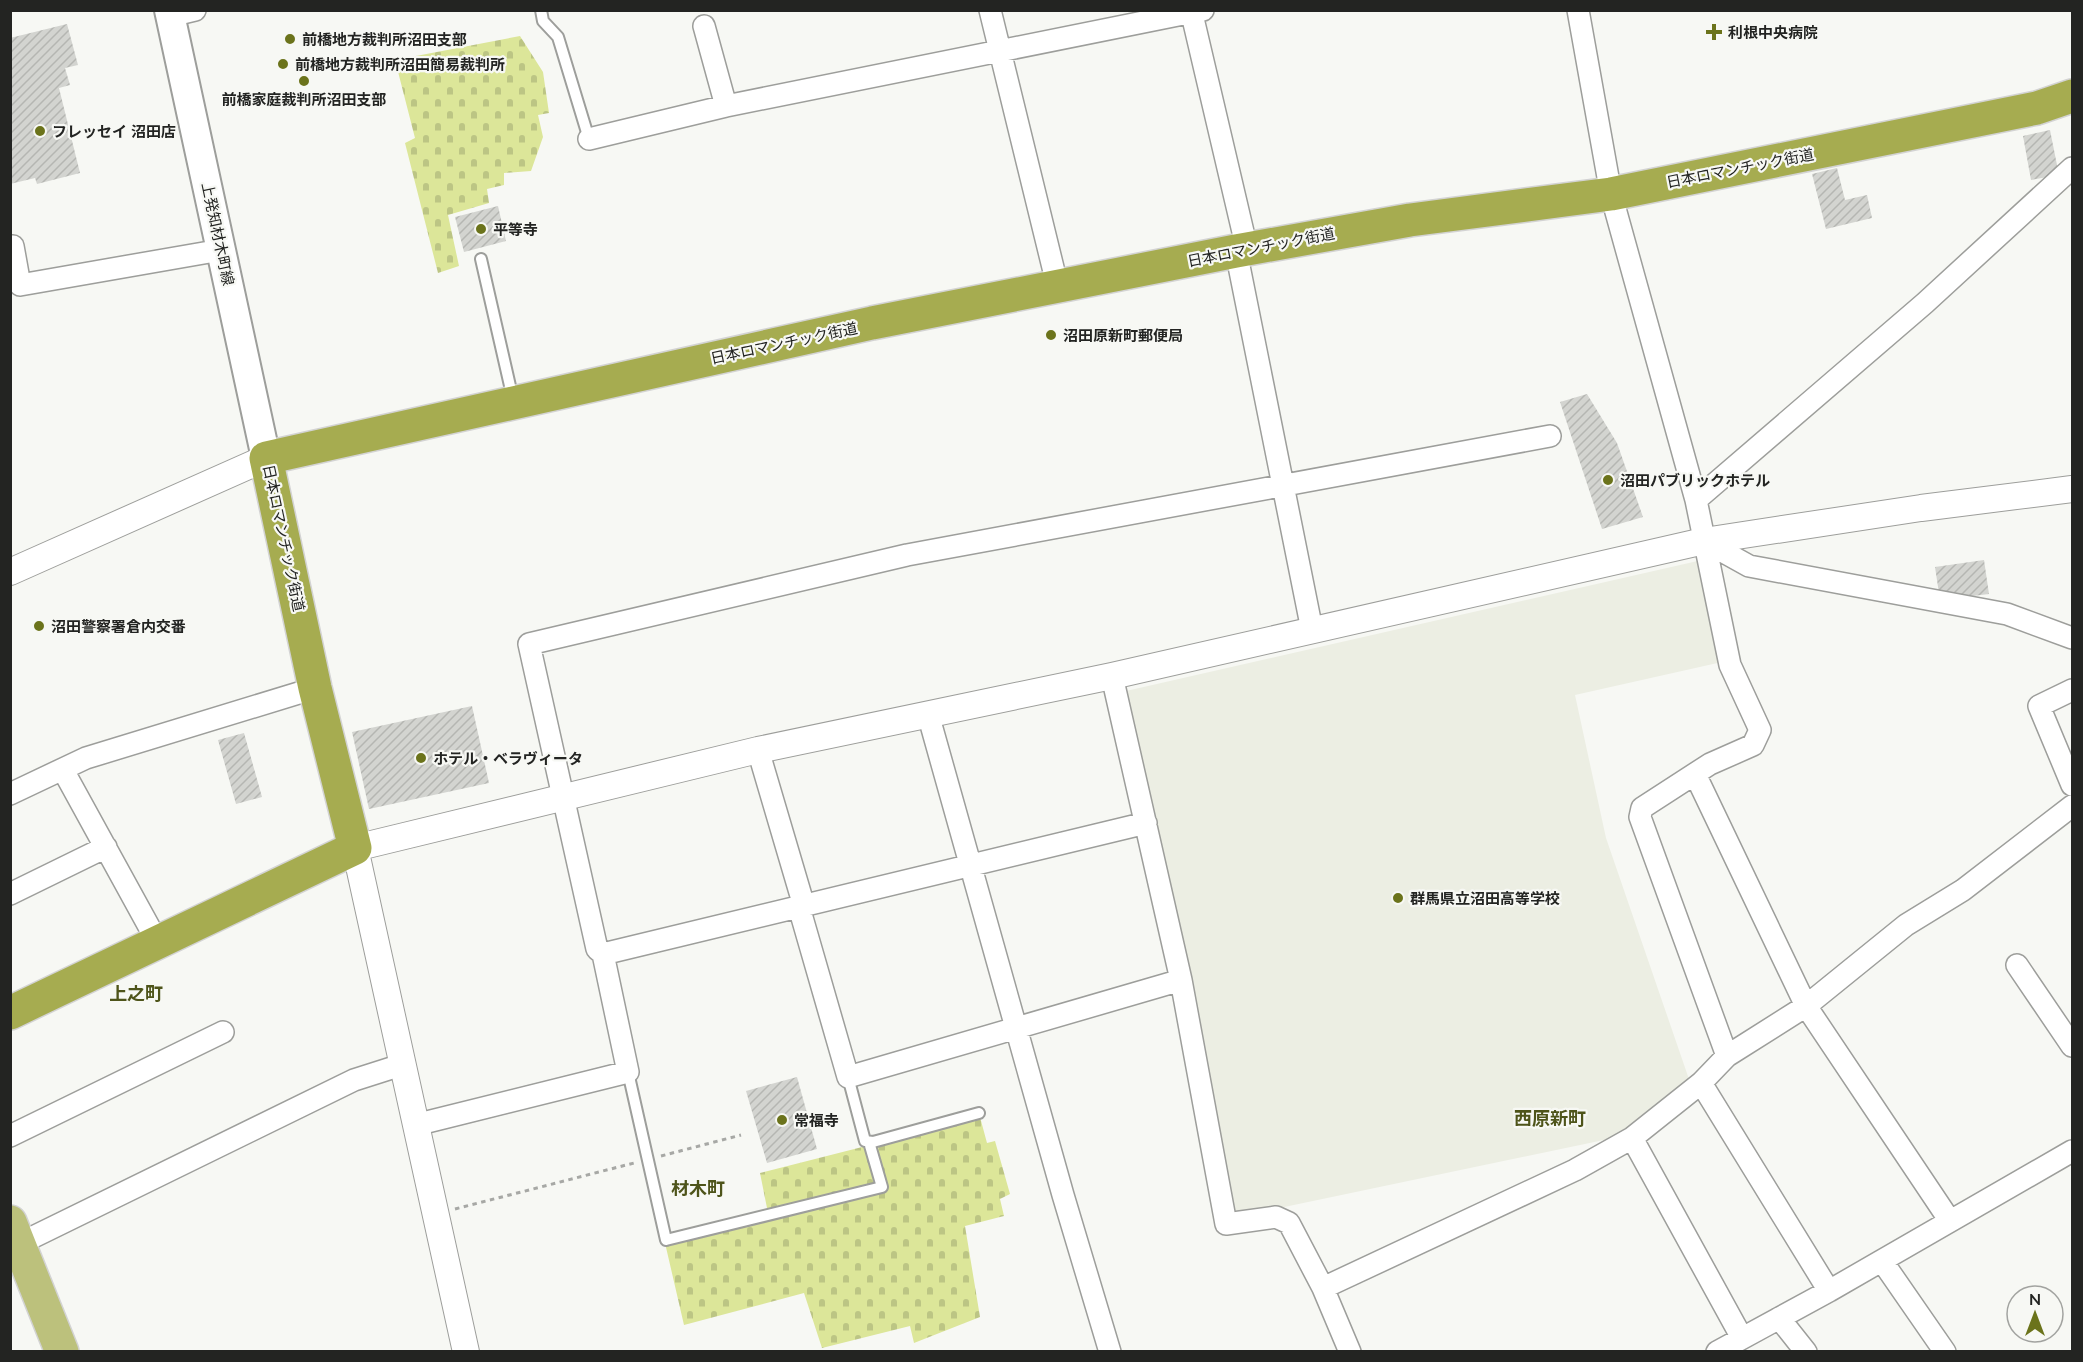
<svg xmlns="http://www.w3.org/2000/svg" width="2083" height="1362" font-family="Mulish,'Noto Sans JP',sans-serif">
<style>
.built{fill:#eceee3}
.cemetery{fill:url(#cemetery-stones)}
.building{fill:url(#building-hatch)}
.lines{fill:none;stroke-linecap:round;stroke-linejoin:round}
.service-casing{stroke:#9d9e9b;stroke-width:14}
.minor-casing{stroke:#9d9e9b;stroke-width:24}
.tertiary-casing{stroke:#9d9e9b;stroke-width:28}
.secondary-casing{stroke:#9d9e9b;stroke-width:32}
.primary-casing{stroke:#d3d3d3;stroke-width:36}
.trunk-casing{stroke:#d3d3d3;stroke-width:36}
.path{stroke:#a7a8a5;stroke-width:3;stroke-dasharray:4.5 4.5;stroke-linecap:butt}
.service{stroke:#fff;stroke-width:10}
.minor{stroke:#fff;stroke-width:21}
.tertiary{stroke:#fff;stroke-width:26}
.secondary{stroke:#fff;stroke-width:28}
.primary{stroke:#bcc17c;stroke-width:33}
.trunk{stroke:#a6ac50;stroke-width:33}
.poi-dot{fill:#6b731b;stroke:#f7f8f4;stroke-width:2}
.labels{text-anchor:middle;dominant-baseline:central;stroke-width:4.5;stroke-linejoin:round;paint-order:stroke}
.poi-label{font-size:15px;font-weight:bold;fill:#232422;stroke:#f7f8f4;text-anchor:start}
.street-label{font-size:15px;fill:#232422;stroke:#f7f8f4}
.quarter-label{font-size:18px;font-weight:bold;fill:#4e541a;stroke:#f7f8f4}
</style>
<defs>
<pattern id="cemetery-stones" width="16" height="16" patternUnits="userSpaceOnUse" patternTransform="scale(1.5)"><rect width="16" height="16" fill="#dce699"/><path d="M2 7V4a2 2 0 0 1 4 0v3zM10 15v-3a2 2 0 0 1 4 0v3z" fill="#bcc584"/></pattern>
<pattern id="building-hatch" width="6" height="6" patternUnits="userSpaceOnUse" patternTransform="scale(1.5)"><rect width="6" height="6" fill="#d3d4d0"/><path d="M-1 1l2-2M0 6l6-6M5 7l2-2" fill="none" stroke="#b5b6b2"/></pattern>
</defs>
<rect width="100%" height="100%" fill="#f7f8f4"/>
<path class="built" d="M1702,560L1722,662L1575,695L1606,838L1691,1085L1623,1136L1241,1216L1235,1210L1126,691Z"/>
<path class="cemetery" d="M520,36L543,72L549,113L538,115L543,137L531,171L504,173V185L487,189L489,203L448,215L459,266L438,273L405,143L415,138L395,60Z
M980,1117L987,1143L995,1141L1010,1194L1000,1199L1004,1216L965,1226L980,1317L914,1343L910,1326L822,1348L804,1293L684,1325L665,1243L769,1218L760,1173Z"/>
<path class="building" d="M67,24L78,65L65,68L70,85L59,88L80,173L37,184L35,178L10,184V38Z
M2050,130L2059,175L2031,180L2023,136Z
M1837,168L1845,200L1867,195L1872,218L1826,229L1812,174Z
M498,206L506,241L464,252L455,217Z
M1587,394L1617,443L1643,517L1602,529L1560,402Z
M1984,560L1989,594L1940,600L1935,567Z
M472,706L489,783L369,809L352,732Z
M244,733L262,797L236,804L218,740Z
M797,1077L817,1149L767,1163L746,1091Z"/>
<g class="lines">
<defs>
<path id="service" d="M541,10L543,21L558,37L589,139
M481,259L513,399
M628,1072L666,1240L882,1187L869,1142
M848,1077L865,1141L873,1142L979,1113"/>
<path id="minor" d="M990,10L1058,288
M1191,10L1247,249
M1578,10L1611,194L1696,500L1730,665L1760,730L1753,745L1710,764L1642,808L1640,817L1727,1056
M170,16L195,10
M704,26L726,106
M589,139L726,106L1203,10
M10,246H13L20,285L221,250
M1236,251L1312,630
M1696,500L1925,303L2072,168
M1704,541L1749,566L2007,614L2072,638
M1112,676L1181,980L1226,1224L1276,1217L1289,1223L1323,1288L1350,1352
M2072,690L2039,706L2072,785
M928,714L1063,1195L1110,1352
M758,750L804,906
M63,770L158,943
M1695,774L1806,1006L1950,1221
M10,794L86,758L315,688
M10,894L106,847
M799,907L848,1077L1181,980
M603,954L1146,823
M2017,965L2072,1046
M1701,1083L1829,1291
M415,1125L628,1072L603,954L597,949L529,644L907,555L1550,436
M10,1136L223,1032
M1632,1138L1742,1338
M21,1243L354,1080L401,1065
M1882,1261L1945,1352
M1323,1288L1575,1170L1632,1138L1701,1083L1727,1056L1806,1006L1906,925L1963,890L2072,806
M1779,1318L1806,1352
M1717,1352L1829,1291L2072,1151"/>
<path id="tertiary" d="M10,572L266,458
M466,1352L355,848L758,750L1112,676L1704,541L1921,508L2072,489"/>
<path id="secondary" d="M169,10L266,458"/>
<path id="primary" d="M10,1222L62,1352"/>
<path id="trunk" d="M10,1013L355,848L315,688L266,458L872,323L1236,251L1410,220L1611,194L2037,108L2072,96"/>
</defs>
<use href="#service" class="service-casing"/>
<use href="#minor" class="minor-casing"/>
<use href="#tertiary" class="tertiary-casing"/>
<use href="#secondary" class="secondary-casing"/>
<use href="#primary" class="primary-casing"/>
<use href="#trunk" class="trunk-casing"/>
<path class="path" d="M661,1156L741,1135
M455,1209L634,1163"/>
<use href="#service" class="service"/>
<use href="#minor" class="minor"/>
<use href="#tertiary" class="tertiary"/>
<use href="#secondary" class="secondary"/>
<use href="#primary" class="primary"/>
<use href="#trunk" class="trunk"/>
</g>
<g class="poi-dot">
<path d="M1711 23h6v6h6v6h-6v6h-6v-6h-6v-6h6z"/>
<circle cx="290" cy="39" r="6"/>
<circle cx="283" cy="64" r="6"/>
<circle cx="304" cy="81" r="6"/>
<circle cx="40" cy="131" r="6"/>
<circle cx="481" cy="229" r="6"/>
<circle cx="1051" cy="335" r="6"/>
<circle cx="1608" cy="480" r="6"/>
<circle cx="39" cy="626" r="6"/>
<circle cx="421" cy="758" r="6"/>
<circle cx="1398" cy="898" r="6"/>
<circle cx="782" cy="1120" r="6"/>
</g>
<g class="labels">
<g class="poi-label">
<text x="1728" y="32">利根中央病院</text>
<text x="302" y="39">前橋地方裁判所沼田支部</text>
<text x="295" y="64">前橋地方裁判所沼田簡易裁判所</text>
<text x="304" y="99" text-anchor="middle">前橋家庭裁判所沼田支部</text>
<text x="52" y="131">フレッセイ 沼田店</text>
<text x="493" y="229">平等寺</text>
<text x="1063" y="335">沼田原新町郵便局</text>
<text x="1620" y="480">沼田パブリックホテル</text>
<text x="51" y="626">沼田警察署倉内交番</text>
<text x="433" y="758">ホテル・ベラヴィータ</text>
<text x="1410" y="898">群馬県立沼田高等学校</text>
<text x="794" y="1120">常福寺</text>
</g>
<g class="street-label">
<text transform="translate(1740 168) rotate(-11)">日本ロマンチック街道</text>
<text transform="translate(218 234) rotate(78)">上発知材木町線</text>
<text transform="translate(1261 247) rotate(-11)">日本ロマンチック街道</text>
<text transform="translate(784 343) rotate(-12)">日本ロマンチック街道</text>
<text transform="translate(284 538) rotate(78)">日本ロマンチック街道</text>
</g>
<g class="quarter-label">
<text x="136" y="993">上之町</text>
<text x="1550" y="1118">西原新町</text>
<text x="698" y="1188">材木町</text>
</g>
</g>
<rect width="2083" height="1362" fill="none" stroke="#232422" stroke-width="24"/>
<g transform="translate(2035 1314)"><circle r="28" fill="#f7f8f4" stroke="#a2a3a0" stroke-width="1.5"/>
<path d="M0-4.5L10 22L0 15L-10 22Z" fill="#6b731b"/>
<text y="-9" font-size="16" font-weight="bold" text-anchor="middle" fill="#232422">N</text>
</g>
</svg>
